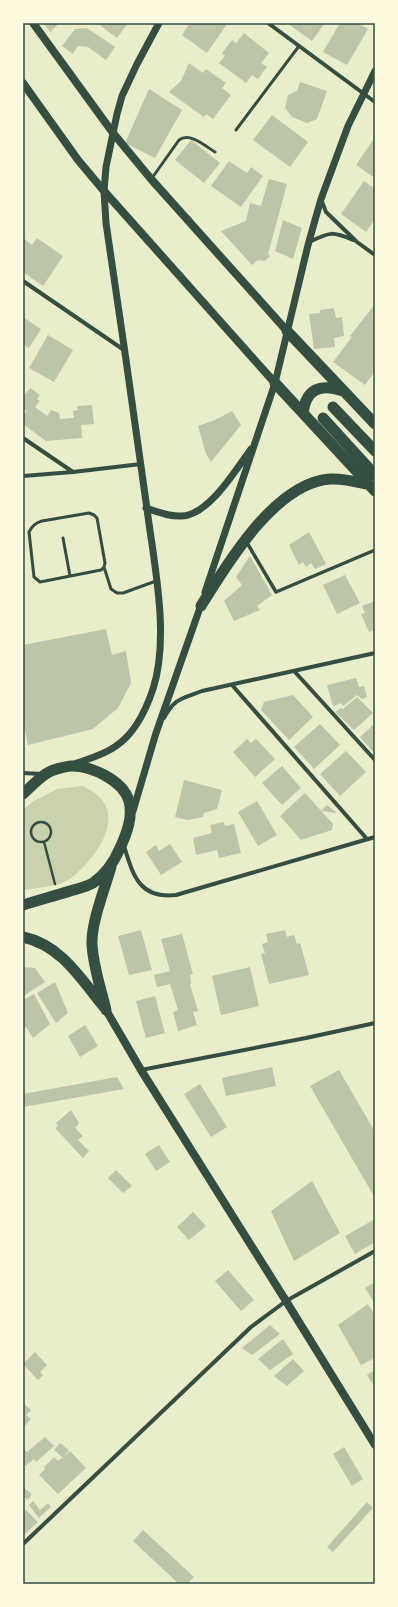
<svg xmlns="http://www.w3.org/2000/svg" width="398" height="1607" font-family="'Roboto Condensed',sans-serif">
<style>
.green{fill:#cad2ad}
.building{fill:#bcc5a7}
.lines{fill:none;stroke-linecap:round;stroke-linejoin:round}
.path{stroke:#344e41;stroke-width:2.5}
.service{stroke:#344e41;stroke-width:3}
.pedestrian{stroke:#344e41;stroke-width:3.5}
.minor{stroke:#344e41;stroke-width:4}
.tertiary{stroke:#344e41;stroke-width:7}
.secondary{stroke:#344e41;stroke-width:8}
.trunk{stroke:#344e41;stroke-width:11}
.neatline{fill:none;stroke:#344e41;stroke-width:1.5}
</style>
<rect width="100%" height="100%" fill="#e9edc9"/>
<path class="green" d="M82,786C123,803 110,838 86,864C79,871 71,880 62,883C51,887 35,888 23,890V810L32,802L57,789Z"/>
<path class="building" d="M44,23H59L50,32Z
M97,23H128L117,38Z
M190,23H226L227,24L207,53L182,35Z
M287,23H325L312,41Z
M340,23H357L368,29L347,65L323,52Z
M87,28L115,47L106,60L88,47L78,46L73,54L62,46L75,29Z
M244,33L269,53L261,63L267,67L258,79L252,75L246,83L219,63L225,56L222,53L232,40L236,43Z
M189,63L203,73L206,69L226,83L222,88L231,95L213,119L206,114L204,117L169,92L181,81Z
M300,82L327,91L317,119L307,123L292,117L285,108L288,95L297,91Z
M149,89L182,110L155,158L125,143Z
M272,115L308,142L290,167L253,140Z
M375,137V178L356,165Z
M191,140L220,163L204,183L175,160Z
M229,161L247,173L251,167L263,176L241,207L211,186Z
M269,179L287,184L268,254L270,256L265,261L258,260L252,265L221,231L246,221L250,203L261,206Z
M364,181L375,189V219L366,232L341,214Z
M283,220L302,228L293,259L275,251Z
M23,238L32,245L37,238L63,256L43,286L23,272Z
M375,304V371L365,385L333,362L352,337L350,336Z
M334,308L336,318L342,317L344,336L334,338L335,347L314,349L309,314L320,313V310Z
M23,317L41,329L29,348L23,344Z
M48,335L73,350L54,382L29,368Z
M30,388L40,395L37,399L40,401L35,407L47,416L51,410L59,413L60,419L74,418L73,411L78,410L77,406L92,405L94,424L81,425L82,438L46,441L23,424V417L27,411L23,408V397Z
M232,411L241,425L211,462L206,454L198,426L215,420Z
M309,532L326,564L315,569L311,563L306,567L303,562L299,565L289,545Z
M250,556L272,595L257,606L260,610L234,621L224,601L242,585L236,577Z
M345,575L360,603L337,614L323,585Z
M375,601V630L369,632L361,614L365,613L362,606Z
M106,629L112,655L126,651L131,683L118,708L93,729L28,745L23,719V645Z
M356,678L359,687L364,686L367,697L362,699L357,695L343,706L341,703L333,706L327,685Z
M293,695L313,717L289,740L261,710L264,702Z
M357,697L373,713L354,730L335,712L341,708L343,709Z
M375,723V754L360,737Z
M320,724L340,745L314,769L294,747Z
M247,739L251,743L256,739L275,759L255,777L233,752Z
M346,751L366,772L340,796L320,774Z
M282,766L301,788L282,805L262,783Z
M184,780L222,790L217,809L204,813L203,817L187,820L175,817Z
M305,793L333,824L332,830L301,840L280,816Z
M257,801L277,835L258,846L238,812Z
M327,805L337,813L321,811Z
M224,822L225,826L234,824L241,853L219,858L217,850L196,855L193,838L212,833L210,825Z
M170,844L182,862L161,875L146,852L156,845L159,851Z
M141,930L152,970L129,975L118,936Z
M285,930L287,937L294,935L297,944L300,943L309,975L269,984L261,954L265,953L262,944L268,942L266,934Z
M182,934L193,974L190,975L191,983L190,984L198,1011L193,1012L197,1025L178,1031L173,1012L178,1010L170,984L157,987L154,975L170,971L161,939Z
M23,967L35,968L45,982L25,995L23,990Z
M250,967L259,1006L221,1015L212,976Z
M55,982L68,1013L56,1023L37,993Z
M34,994L50,1024L33,1038L26,1027L23,1028V1000Z
M155,996L165,1033L146,1038L136,1001Z
M85,1025L98,1046L80,1057L68,1036Z
M272,1067L276,1086L226,1096L222,1078Z
M339,1070L375,1132V1198L310,1086Z
M117,1077L124,1089L23,1107V1094Z
M200,1084L227,1127L211,1137L184,1094Z
M71,1110L79,1123L75,1128L83,1136L78,1140L89,1151L83,1158L55,1128L58,1126L56,1123Z
M159,1145L170,1162L156,1171L145,1154Z
M116,1170L132,1186L123,1193L108,1178Z
M312,1181L340,1233L294,1261L271,1211Z
M193,1212L206,1226L189,1240L177,1227Z
M375,1219V1242L355,1254L345,1236Z
M228,1270L254,1300L241,1311L215,1281Z
M375,1282V1304L365,1288Z
M368,1304L375,1316V1358L361,1365L338,1325Z
M270,1325L280,1334L252,1355L242,1348Z
M283,1339L293,1354L270,1370L258,1359Z
M35,1352L47,1365L40,1372L43,1375L38,1380L23,1364Z
M293,1359L304,1371L287,1386L274,1376Z
M375,1370V1387L367,1375Z
M23,1403L31,1410L26,1415L31,1419L23,1428Z
M45,1437L54,1446L36,1462L34,1459L23,1468V1452L25,1450L27,1452Z
M60,1443L69,1450L63,1458L54,1450Z
M344,1447L363,1479L352,1486L333,1454Z
M70,1451L86,1468L58,1494L39,1475L45,1469L44,1467L54,1457L58,1461L61,1458L62,1459Z
M23,1487L32,1494L28,1500L23,1496Z
M33,1501L40,1510L48,1503L51,1507L39,1518L29,1505Z
M367,1502L373,1508L333,1552L327,1547Z
M26,1510L38,1522L25,1534L23,1532V1512Z
M143,1530L194,1577L187,1584H179L133,1541Z"/>
<g class="lines">
<path class="path" d="M31 832a10 10 0 1 1 20 0a10 10 0 1 1-20 0Z
M44,842L55,884"/>
<path class="service" d="M236,130L299,46
M152,178L179,140C190,132 205,146 215,152
M89,513L94,515L97,518L105,563L104,567L101,570L40,582L34,577L29,532C32,526 35,523 42,521Z
M63,538L70,576
M104,567L111,589L117,593H123L156,581"/>
<path class="pedestrian" d="M246,541L276,592L375,550"/>
<path class="minor" d="M268,23L375,102
M321,199L326,212L357,242L375,255
M309,242C330,232 332,231 353,240
M23,281L124,350
M23,438L73,472
M23,476L73,472L141,464
M295,672L375,760
M232,685L367,839
M164,718C175,698 181,699 202,691L375,653
M23,773L41,774
M124,846C133,875 139,899 176,895L375,837
M141,1070L306,1038L375,1023
M23,1544L251,1327L286,1301L375,1251"/>
<path class="tertiary" d="M146,508C158,512 170,517 182,516C209,515 236,469 251,449
M205,592L275,383L308,245L321,199L348,126L375,71
M74,764C88,759 104,755 116,746C134,734 146,710 153,689C170,636 154,564 147,509C134,414 120,318 106,223L104,191L106,167L117,114L122,96L137,64L159,23
M133,811L156,733L202,602"/>
<path class="secondary" d="M33,23L113,133L151,179L287,331
M23,83L78,160L104,191L275,383
M106,1010L141,1070L286,1301L375,1445"/>
<path class="trunk" d="M287,331L375,424
M275,383L375,491
M333,407L375,451
M303,413C306,389 320,383 343,391
M323,418L375,475
M201,606C227,564 275,483 330,479C344,478 357,482 370,485
M23,794C32,786 40,776 51,771C57,769 65,766 72,766C91,766 123,780 129,801C133,817 127,833 120,848C114,862 106,874 93,883C86,887 77,889 70,891C54,896 39,900 23,905
M23,937C61,945 81,979 104,1007
M106,1010C101,989 93,966 92,944C91,923 105,888 111,867"/>
</g>
<rect width="398" height="1607" fill="none" stroke="#fefae0" stroke-width="48"/>
<rect x="24" y="24" width="350" height="1559" class="neatline"/>
</svg>
